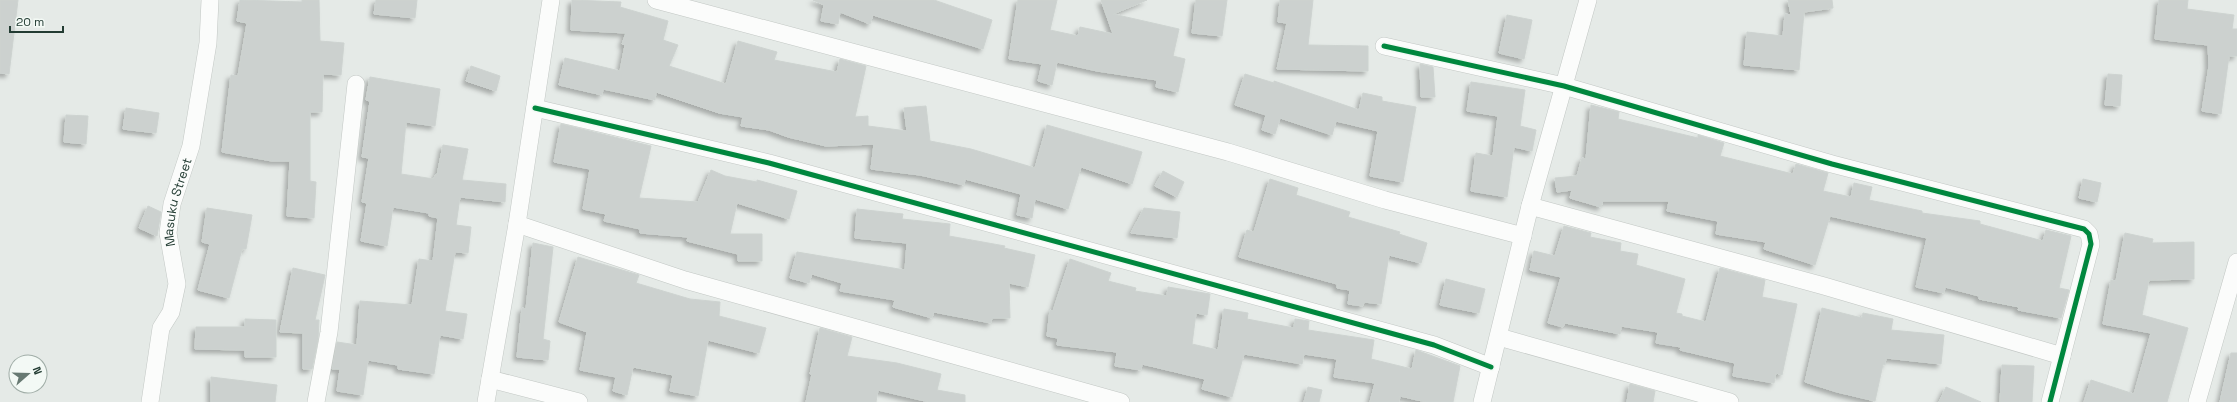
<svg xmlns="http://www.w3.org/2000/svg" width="2237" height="402" font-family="'Space Grotesk',sans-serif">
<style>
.building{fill:#ccd1cf;stroke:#cdd3d0;filter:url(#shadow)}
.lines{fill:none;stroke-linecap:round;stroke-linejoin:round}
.street-casing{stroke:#c2c7c4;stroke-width:18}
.street{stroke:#fbfcfb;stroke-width:17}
.cycleway-casing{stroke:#f3f9f5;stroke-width:8}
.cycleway{stroke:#00873e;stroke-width:5}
.labels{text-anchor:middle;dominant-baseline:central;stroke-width:3;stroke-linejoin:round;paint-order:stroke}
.street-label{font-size:13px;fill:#233c33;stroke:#f3f9f5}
</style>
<defs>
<filter id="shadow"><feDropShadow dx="-3.5" dy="3.5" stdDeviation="2" flood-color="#0004"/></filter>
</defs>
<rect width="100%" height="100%" fill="#e5eae7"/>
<path class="building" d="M0,0H18L9,74L0,73Z
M240,0L302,2V0H319L320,41L344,43L341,75L323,74L322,112H310V181L316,182L314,218L287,216L290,161H272L222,152L231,75L238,76L247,23L237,21Z
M376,0H417L415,18L374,14Z
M572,0L621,2L620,7L668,21L663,40L678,45L669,66L726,84L738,41L777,52L774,60L837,72L840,59L866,66L855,117L868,116V126L907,131L904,108L926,106L930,141L971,149L1035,168L1047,125L1142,152L1132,184L1081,167L1068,209L1035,199L1032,218L1017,215L1021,194L965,179L964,185L920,175L871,169L874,144L826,146L788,137L769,130L741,126L743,117L719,113L656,92L655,100L603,89L602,95L559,85L565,58L620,71L625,45L622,44L626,33L571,30Z
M813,0H934L992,20L983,49L873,15L870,24L840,12L838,24L821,21L824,5Z
M1018,0H1057L1050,30L1078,36L1080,27L1113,34L1101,0H1147L1113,14L1179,29L1173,56L1185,59L1178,92L1156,87L1157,80L1097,71L1057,62L1052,85L1038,81L1042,64L1009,59Z
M1196,0H1227L1222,36L1192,33Z
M1280,0H1313L1308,45L1368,46V71L1277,69L1287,23L1278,22Z
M1788,0H1832L1833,8L1804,12L1799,70L1744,65L1747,32L1783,36L1785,14L1791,15Z
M2159,0H2188L2187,9L2234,15L2232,29H2237V56H2229L2221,114L2202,111L2209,66L2208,45L2155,39Z
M1507,15L1532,20L1524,59L1499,53Z
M1420,64L1433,67L1435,97H1421Z
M471,66L500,76L496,91L466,81Z
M1245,74L1274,83V81L1359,110L1363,93L1382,97V101L1416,107L1403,182L1370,176L1378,131L1336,121L1332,135L1280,118L1275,134L1262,130L1266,115L1235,105Z
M2108,74L2122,75L2120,106L2105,105Z
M370,77L440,89L435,126L406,122L401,174L434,179L435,175H437L443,145L468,149L462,180L506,184L505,202L460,197L456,225L471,227L468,253L455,252L445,311L467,314L463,339L440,335L434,374L398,369V365L368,360L363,395L337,391L340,369H332L337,342L357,345L360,301L412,305L419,259L433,261L438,218L429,216V213L393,207L387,246L361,241L367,203L362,202L369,158L362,157L370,101L366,100Z
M1471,82L1525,90L1520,126L1536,130L1532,151L1514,147L1507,197L1471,191L1476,153L1493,156L1498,116L1467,111Z
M1591,105L1619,112L1618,119L1698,138V135L1724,143L1720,156L1793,174L1796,164L1828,173L1823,191L1851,197L1854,183L1872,187L1869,200L1922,211V213L1980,221V224L2043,241L2046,230L2071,236L2059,288L2069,290L2061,318L2018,310L2019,307L1979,299V296L1945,287L1944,293L1916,287L1927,238L1830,216L1815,265L1764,249L1766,242L1716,234L1718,221L1667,211L1669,201H1603L1601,207L1570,198L1572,190L1557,192L1555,178L1577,176L1582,158L1586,159Z
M126,108L159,113L156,133L123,129Z
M66,115L88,116L86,144L64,142Z
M561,124L651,146L639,198L698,202L711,170L725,176L757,182V180L797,191L789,219L737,203L730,234H762V261H738V254L687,241L688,237L640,233V229L604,221L606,214L583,209L590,169L554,162Z
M1163,171L1184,182L1177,197L1155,186Z
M1270,179L1298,188L1296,195L1350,212L1348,217L1400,232L1399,234L1427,243L1421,263L1389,255L1381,304L1364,302L1363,306L1348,304L1350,290L1337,288V284L1239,257L1247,230L1254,232Z
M2083,179L2101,183L2097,202L2079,198Z
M148,206L161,212L157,236L139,228Z
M207,208L252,215L246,249H242L229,298L198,290L210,244L202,242Z
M1144,208L1180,212L1177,238L1131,233Z
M857,209L903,214L902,219L950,224L949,236L1005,246L1004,248L1035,255L1028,287L1009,283L1010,318H992L991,323L934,312L932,318L893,307L895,300L840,291L842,283L812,274L809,283L790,278L797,252L905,270L907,243L855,238Z
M1564,226L1591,233L1590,237L1621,243L1620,251L1638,254L1636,265L1685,279L1676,313L1682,314V316L1706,322L1720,268L1765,280L1762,297L1797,304L1782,375L1776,373L1774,383L1733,376L1735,363L1680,350L1681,347L1656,343L1658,332L1621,326L1620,334L1565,323L1563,327L1548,323L1561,277L1530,270L1534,251L1555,256Z
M2125,233L2153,239L2152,243L2194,242V279L2149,280L2142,315L2188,328L2167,402H2084L2091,380L2134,394L2151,333L2103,324L2111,280L2116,281Z
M533,243L553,247L543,339L550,341L548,360L517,357L522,308L526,309Z
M578,257L639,275L636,283L690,299L720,302L719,316L766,328L759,353L708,340L698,396L670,391L673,375L633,367L627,395L613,391L616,377L580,370L587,332L559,322Z
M1070,259L1111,273L1108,281L1136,288L1135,291L1167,296L1168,287L1210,294L1207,315L1196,313L1192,344L1218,350L1224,309L1248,313L1247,319L1294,328L1295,319L1309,321L1308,330L1374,340L1371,359L1412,369L1416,350L1460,366L1453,402H1426L1400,396L1399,402H1370L1375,383L1334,377L1337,359L1304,354L1302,364L1244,354L1232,397L1202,389L1205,379L1142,364L1141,370L1115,366L1117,352L1057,345L1058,338L1047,336L1050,310L1053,311Z
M293,268L325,275L315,320H319L318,339L312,369H303V333L280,332Z
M1446,279L1485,289L1479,313L1440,305Z
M1822,308L1862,318L1863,313L1893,319L1891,330L1944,335L1941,364L1886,358L1885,365L1883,364L1875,401L1837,392L1805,382Z
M245,319L276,320V357H245V350L195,349L196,327H245Z
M820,328L852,337L847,356L897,363L941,374L937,390L965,395V402H929L878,390L876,402H806L812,374H810Z
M2231,353H2237V402H2220Z
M2002,365L2034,366L2032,402H2000Z
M211,377L277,385L275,402H211Z
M1630,384L1655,391L1653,402H1627Z
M1308,387L1322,390L1319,402H1304Z
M1946,387L1981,402H1939Z"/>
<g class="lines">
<defs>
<g id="street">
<path d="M656,0L1228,152L1385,200L1523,236"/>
<path d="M1384,46L1564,86L1832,164L2084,229L2089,234L2091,244L2050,402"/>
<path d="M535,108L769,163L1434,345L1491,367"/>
<path d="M1530,206L1824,286L2062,356"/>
<path d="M517,224L685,280L1121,402"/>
<path d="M1499,337L1730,402"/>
<path d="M490,379L579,402"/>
<path id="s1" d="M150,402L161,328L171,312L177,284L168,233L172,204L191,146L208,43L210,0"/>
<path d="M316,402L329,332L356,84"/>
<path d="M486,402L517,224L551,0"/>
<path d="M1482,402L1530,206L1588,0"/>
<path d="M2197,402L2237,262"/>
</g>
</defs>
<use href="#street" class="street-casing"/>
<use href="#street" class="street"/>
<defs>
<path id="cycleway" d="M1384,46L1564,86L1832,164L2084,229L2089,234L2091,244L2050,402
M535,108L769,163L1434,345L1491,367"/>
</defs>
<use href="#cycleway" class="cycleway-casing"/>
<use href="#cycleway" class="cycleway"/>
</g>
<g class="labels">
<g class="street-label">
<text stroke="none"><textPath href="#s1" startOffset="206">Masuku Street</textPath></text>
</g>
</g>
<g transform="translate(28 374) rotate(70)"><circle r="19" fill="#f3f9f5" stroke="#a0ada7"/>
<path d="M0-3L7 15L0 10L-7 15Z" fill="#677972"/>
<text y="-6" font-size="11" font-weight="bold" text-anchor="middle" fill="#233c33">N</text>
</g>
<path d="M10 26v6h53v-6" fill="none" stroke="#233c33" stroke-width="2"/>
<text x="16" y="26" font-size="12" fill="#233c33" stroke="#f3f9f5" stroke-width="3" paint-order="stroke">20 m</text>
</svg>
